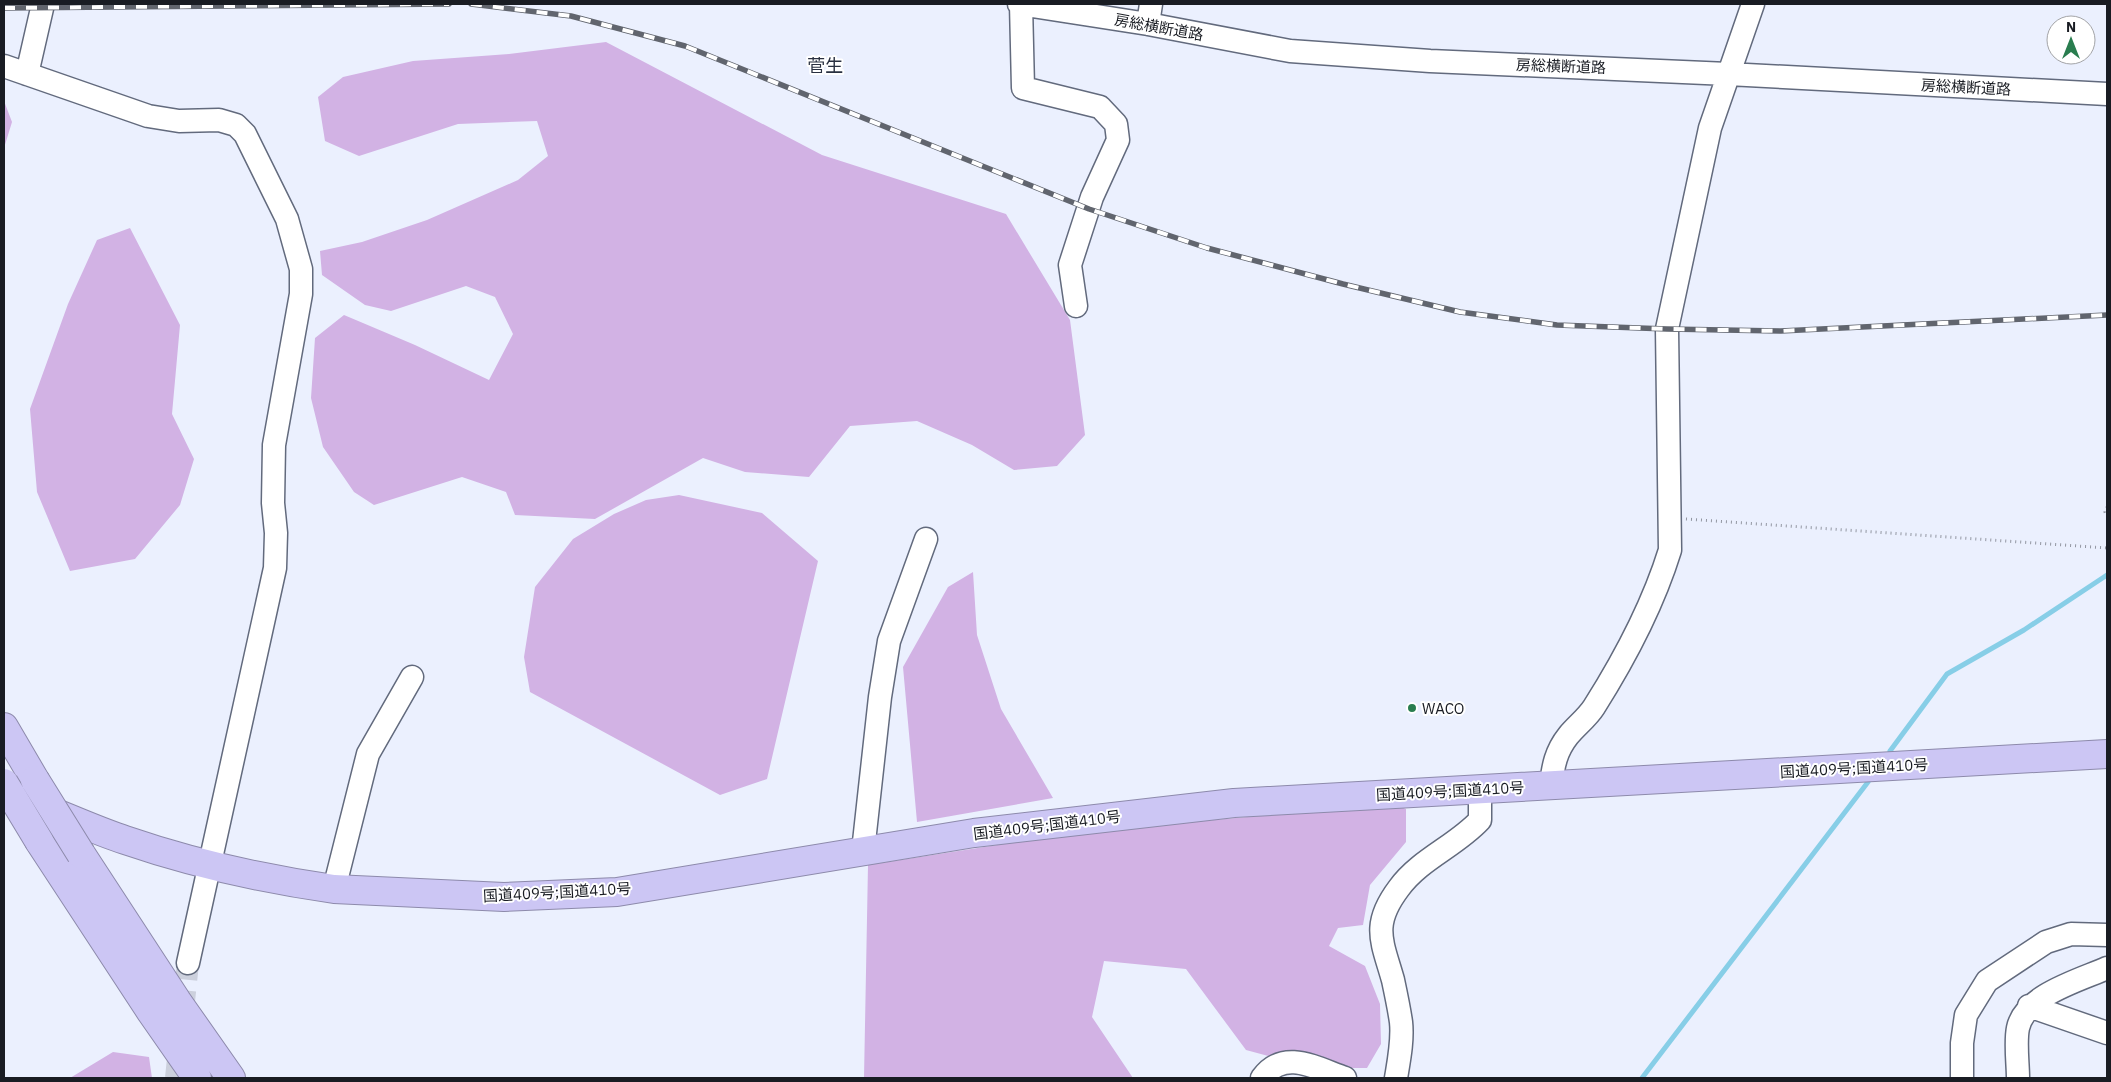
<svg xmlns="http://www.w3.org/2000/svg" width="2111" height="1082" font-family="'IBM Plex Sans','Noto Sans JP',sans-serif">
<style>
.green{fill:#d2b2e4}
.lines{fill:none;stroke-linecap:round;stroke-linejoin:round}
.stream{stroke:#87cee7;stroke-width:5}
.minor-tunnel{stroke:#ccd0dd;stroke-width:22;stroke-dasharray:22 11;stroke-linecap:butt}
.minor-casing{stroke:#626a7d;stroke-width:25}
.highway-casing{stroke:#8d8aab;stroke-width:30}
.path{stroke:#9296a1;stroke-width:3;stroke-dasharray:1 4;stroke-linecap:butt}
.minor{stroke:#fff;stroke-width:22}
.highway{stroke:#ccc6f4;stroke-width:28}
.rail-casing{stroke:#61656e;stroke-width:5.5}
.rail{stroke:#fff;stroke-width:4;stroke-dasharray:11;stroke-linecap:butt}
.highway-bridge-casing{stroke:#8d8aab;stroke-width:30;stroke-linecap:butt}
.highway-bridge{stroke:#ccc6f4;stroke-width:28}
.poi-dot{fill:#297d4f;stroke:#fff;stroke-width:2}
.labels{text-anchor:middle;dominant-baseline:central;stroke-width:4;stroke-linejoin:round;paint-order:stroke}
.street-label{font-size:15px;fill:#191c23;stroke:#fff}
.poi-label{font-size:15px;fill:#191c23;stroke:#fff;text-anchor:start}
.quarter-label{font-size:18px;fill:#293040;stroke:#fff}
</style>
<rect width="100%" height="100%" fill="#ebf0fe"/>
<path class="green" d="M606,42L822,155L1006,214L1070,320L1085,435L1057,466L1014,470L972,445L917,421L850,426L809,477L745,472L703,458L595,519L515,515L506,492L462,477L374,505L354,492L323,447L311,398L315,338L344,315L415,345L489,380L513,334L495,297L466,286L391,311L365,305L322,275L320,251L362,242L427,220L518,180L548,156L537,121L458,124L359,156L325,141L318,97L343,77L413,61L509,54Z
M4,101L12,122L4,148Z
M130,228L180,325L172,414L194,459L180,505L135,559L70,571L37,492L30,409L68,304L97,240Z
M679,495L762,513L818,561L767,779L720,795L530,692L524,657L535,587L573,539L614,514L646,500Z
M973,572L977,635L1001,709L1053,798L917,822L903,667L948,587Z
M1393,804L1406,809V842L1370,885L1363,925L1338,928L1329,946L1365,966L1380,1004L1381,1044L1367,1068H1339L1332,1073L1246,1050L1186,969L1104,961L1092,1017L1133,1078H864L868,865L1080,832Z
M113,1052L149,1057L152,1078H70Z"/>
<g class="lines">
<path class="stream" d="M1890,751L1947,674L2024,630L2107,575
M1642,1078L1868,782"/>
<path class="minor-tunnel" d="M176,1078L188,963"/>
<defs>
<path id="minor" d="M1019,4L1148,24L1290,51L1430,61L1728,74L2107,94
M1021,4L1023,88L1100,107L1116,124L1118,140L1092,197L1070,265L1076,306
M1148,24L1151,4
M4,66L148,116L179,121L219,120L236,125L245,134L287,219L301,269V294L274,445L273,503L276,533L275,568L188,963
M27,74L43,4
M1551,785C1553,766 1556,751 1568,736C1576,726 1587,718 1594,707C1625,658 1653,605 1670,550L1667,329L1710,128L1753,4
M863,851L880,697L889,641L926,539
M334,889L368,754L412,677
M2029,1006L2107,1033
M1262,1078C1284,1048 1316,1068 1345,1078
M1396,1078C1399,1060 1403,1040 1401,1022C1399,1008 1396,994 1393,980C1382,941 1371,925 1399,888C1420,859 1456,846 1480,820V789
M1962,1078V1043L1966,1015L1987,981L2046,942L2071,934L2107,935
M2018,1078C2018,1064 2015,1042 2018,1028C2025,995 2080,980 2107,968"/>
<path id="highway" d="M4,727L35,780
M42,808C70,818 97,831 125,840C192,863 264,879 334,889L504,897L617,892L974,833L1234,803L2107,754
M39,841L151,1012L197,1078
M81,854L177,1001L231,1078"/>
</defs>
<use href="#minor" class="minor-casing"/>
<use href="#highway" class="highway-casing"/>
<path class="path" d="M2107,507L2105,512L2107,516
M1686,519L2107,548"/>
<use href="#minor" class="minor"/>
<use href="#highway" class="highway"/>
<defs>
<path id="rail" d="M471,4L571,16L685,46L1089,209L1207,248L1343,284L1460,312L1557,325L1667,329L1781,331L2107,315
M4,8L449,4"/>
</defs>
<use href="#rail" class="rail-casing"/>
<use href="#rail" class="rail"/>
<defs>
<path id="highway-bridge" d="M35,780L81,854
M4,783L39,841"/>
</defs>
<use href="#highway-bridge" class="highway-bridge-casing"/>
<use href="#highway-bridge" class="highway-bridge"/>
</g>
<circle class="poi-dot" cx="1412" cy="708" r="5"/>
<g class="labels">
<g class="street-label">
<text transform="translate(1159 27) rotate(10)">房総横断道路</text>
<text transform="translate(1561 66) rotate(2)">房総横断道路</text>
<text transform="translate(1966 87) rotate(3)">房総横断道路</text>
<text transform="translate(1854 768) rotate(-3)">国道409号;国道410号</text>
<text transform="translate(1450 791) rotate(-3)">国道409号;国道410号</text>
<text transform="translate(1047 825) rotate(-7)">国道409号;国道410号</text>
<text transform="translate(557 892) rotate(-3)">国道409号;国道410号</text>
</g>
<g class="poi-label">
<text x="1422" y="708">WACO</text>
</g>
<g class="quarter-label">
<text x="825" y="65">菅生</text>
</g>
</g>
<rect width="2111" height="1082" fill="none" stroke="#191c23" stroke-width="10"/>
<g transform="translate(2071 40)"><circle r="24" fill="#ffffff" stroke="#a3a4a7"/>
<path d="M0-4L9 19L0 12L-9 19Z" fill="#297d4f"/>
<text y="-8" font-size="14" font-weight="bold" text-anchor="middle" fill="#191c23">N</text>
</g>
</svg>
